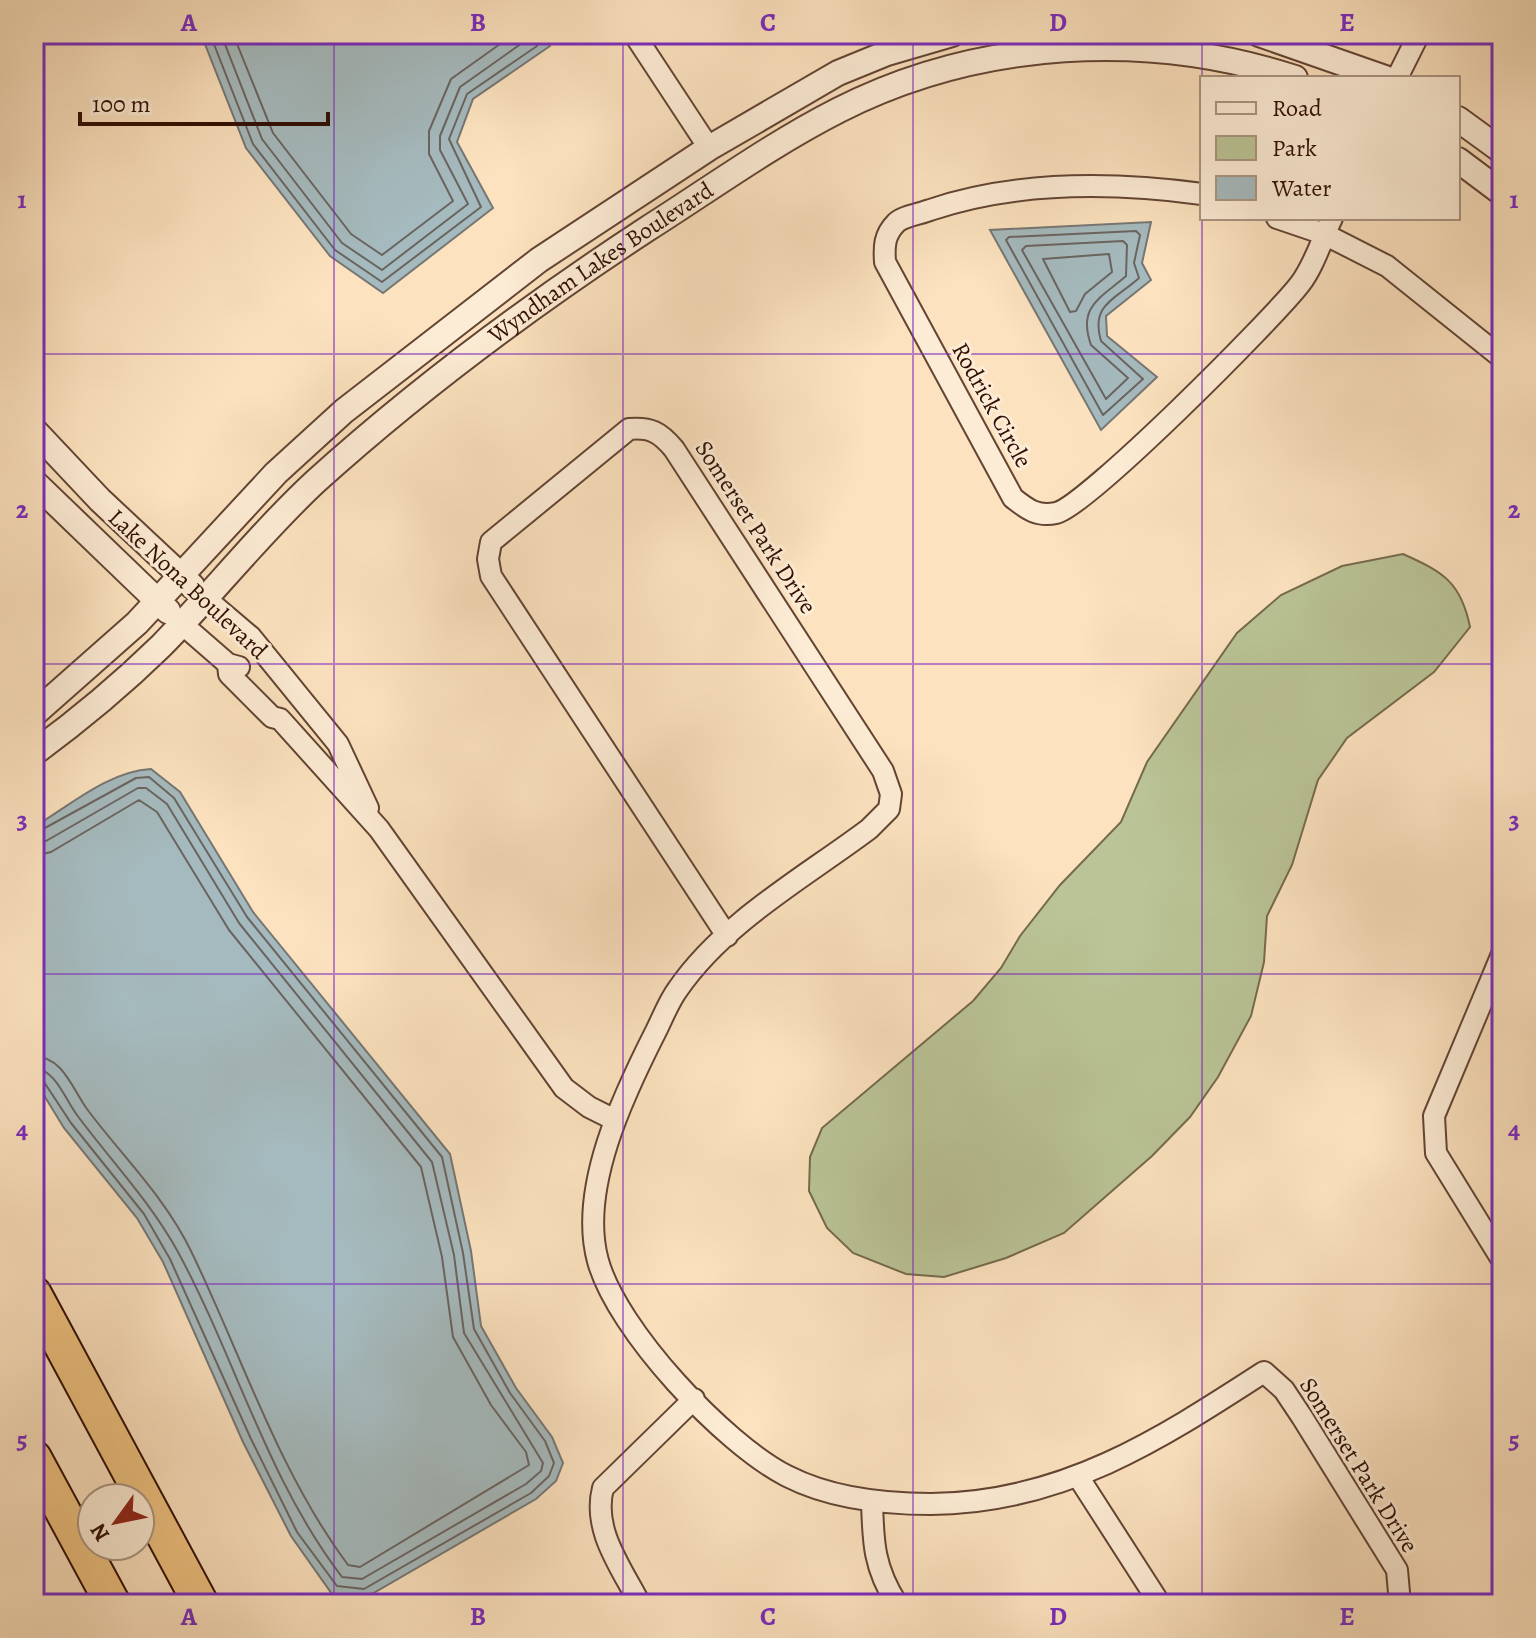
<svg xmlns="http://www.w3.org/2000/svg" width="1536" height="1638" font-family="Alegreya,serif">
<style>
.green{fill:#bac496;stroke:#756a4d;stroke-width:2}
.water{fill:#a5babe;stroke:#767674;stroke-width:2}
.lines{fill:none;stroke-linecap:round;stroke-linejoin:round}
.shore{stroke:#6a6461;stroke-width:2}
.minor-casing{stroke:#634433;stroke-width:24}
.tertiary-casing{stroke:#634433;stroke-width:28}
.motorway-casing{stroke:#300f04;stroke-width:38}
.minor{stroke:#fdecd5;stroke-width:20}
.tertiary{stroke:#fdecd5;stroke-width:24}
.motorway{stroke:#eec180;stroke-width:34}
.grid{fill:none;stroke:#7b2cbf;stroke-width:2;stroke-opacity:0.55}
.labels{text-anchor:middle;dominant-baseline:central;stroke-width:6;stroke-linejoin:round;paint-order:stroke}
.street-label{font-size:24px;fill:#300f04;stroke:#fdecd5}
.neatline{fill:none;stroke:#7b2cbf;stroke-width:3}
.grid-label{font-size:26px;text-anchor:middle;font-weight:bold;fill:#7b2cbf}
</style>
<rect width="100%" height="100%" fill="#fce2bf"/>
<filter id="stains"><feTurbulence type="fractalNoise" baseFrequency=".0025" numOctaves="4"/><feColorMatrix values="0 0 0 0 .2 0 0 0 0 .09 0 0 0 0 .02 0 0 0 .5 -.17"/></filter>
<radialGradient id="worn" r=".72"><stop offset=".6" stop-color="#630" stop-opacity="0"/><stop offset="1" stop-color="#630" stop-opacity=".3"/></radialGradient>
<path class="green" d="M1403,554C1443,572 1461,582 1470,627L1434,672L1347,738L1318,780L1292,865L1267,916L1264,962L1251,1016L1218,1077L1190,1117L1152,1156L1064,1233L1006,1258L944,1277L906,1274L853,1253L827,1228L809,1191L810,1157L822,1128L973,1001L1001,968L1020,936L1060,885L1121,822L1147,762L1237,633L1281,595L1342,566Z"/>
<path class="water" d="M201,34H543L550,46L473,99L457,142L493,208L383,293L330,256L246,148Z
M1151,222L1142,263L1151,280L1106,316L1107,336L1157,377L1101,430L990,230Z
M151,769L180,792L253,912L450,1154L471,1251L481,1326L516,1388L552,1437L563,1463L556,1481L536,1499L365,1598L332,1594L291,1536L243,1442L163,1262L137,1218L64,1128L34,1079V827C69,806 109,771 151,769Z"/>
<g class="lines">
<path class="shore" d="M210,34L253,144L335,250L382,282L481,207L449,139L467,94L537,46V34
M221,34L262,139L342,243L382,270L468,204L440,150V136L460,87L525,41L527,34
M233,34L273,133L351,234L382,255L453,201L429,154V131L451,79L514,34
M1136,231L1140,235L1134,263L1139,278C1116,299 1090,304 1101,341L1143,379L1103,415L1006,240L1009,237Z
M1123,241L1127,245L1126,276C1101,298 1077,306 1091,345L1128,378L1106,399L1022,250L1026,246Z
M1109,254L1112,272L1085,294L1076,311L1070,312L1043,259Z
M34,834L136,778L149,777L174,798L247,917L442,1157L463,1253L474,1329L510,1393L545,1441L554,1463L549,1476L531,1493L364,1589L337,1586L297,1532L251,1439L170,1259L144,1214L71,1123L44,1082L34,1078
M34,844L46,841L138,788H146L167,804L239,923L432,1162L454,1255L464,1333L543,1463L541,1471L526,1484L362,1579L342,1577C267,1479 236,1359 178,1252C150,1201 111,1161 77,1115C65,1099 55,1069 34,1068
M34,856L51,852L139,800L157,812L229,930L421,1167L442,1257L453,1337L491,1405L526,1452L529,1465L360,1567L348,1565C278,1471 242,1356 191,1251C165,1197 122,1156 87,1109C72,1088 63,1057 34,1056"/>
<defs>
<path id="minor" d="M634,34L709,148
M1397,78L1419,34
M1202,194C1113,182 1016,181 930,210C920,214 903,216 896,223C884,235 884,247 885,262L1013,498C1027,509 1037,517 1056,513C1086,507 1274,318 1300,284C1314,266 1322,239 1332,218
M1277,218L1324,234L1387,266L1502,358
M205,598L251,637L338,744L368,808
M182,624L228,664L239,667
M228,664L229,674L272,717L280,719L379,829L564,1088L589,1107L615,1120
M727,936L491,576L488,559L491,542L629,429C650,427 660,432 674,449L883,771L891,794L889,809L869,829C805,877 724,922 678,989C669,1001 663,1017 656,1031C624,1094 578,1189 598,1261C617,1330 724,1444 787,1476C830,1498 883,1504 931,1504C1062,1503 1159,1440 1264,1372L1284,1390L1302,1417L1397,1570L1400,1604
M1502,954L1434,1116L1436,1153L1502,1260
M1079,1478L1160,1604
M872,1501C873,1543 874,1568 897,1604
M640,1604C621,1567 592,1530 603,1488L694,1399"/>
<g id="tertiary">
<path d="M1259,34L1385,78"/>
<path d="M1458,119L1502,151"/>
<path d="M1458,160L1502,193"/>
<path d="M34,430L100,500L192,586"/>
<path d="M34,482L168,611"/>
<path d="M34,714L137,623L276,473L344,411L539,260L709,148L838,73L887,53L952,34"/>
<path id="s1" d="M34,753C79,720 121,685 161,646C214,592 261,532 316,481C419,388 531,305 647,229C710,189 772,144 839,110C979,39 1148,30 1295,78"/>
</g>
<path id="motorway" d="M34,1294L201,1604
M34,1458L113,1604"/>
</defs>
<use href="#minor" class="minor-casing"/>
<use href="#tertiary" class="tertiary-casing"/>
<use href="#motorway" class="motorway-casing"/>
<use href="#minor" class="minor"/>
<use href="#tertiary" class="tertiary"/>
<use href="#motorway" class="motorway"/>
</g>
<path class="grid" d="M334,34V1604M623,34V1604M913,34V1604M1202,34V78M1202,218V1604M34,354H1502M34,664H1502M34,974H1502M34,1284H1502"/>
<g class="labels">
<g class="street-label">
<text stroke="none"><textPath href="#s1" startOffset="752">Wyndham Lakes Boulevard</textPath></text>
<text transform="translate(992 405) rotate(61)">Rodrick Circle</text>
<text transform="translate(756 527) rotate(57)">Somerset Park Drive</text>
<text transform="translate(188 584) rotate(43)">Lake Nona Boulevard</text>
<text transform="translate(1359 1465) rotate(58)">Somerset Park Drive</text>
</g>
</g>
<rect width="1536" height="1638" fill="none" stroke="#fce2bf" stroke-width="88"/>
<rect x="1200" y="76" width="260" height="144" fill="#fdecd5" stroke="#ab9481" stroke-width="2"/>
<rect x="1216" y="102" width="40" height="12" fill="#fdecd5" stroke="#ab9481" stroke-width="2"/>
<text x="1272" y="116" font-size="24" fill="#300f04">Road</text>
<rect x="1216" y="136" width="40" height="24" fill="#bac496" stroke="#ab9481" stroke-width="2"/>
<text x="1272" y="156" font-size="24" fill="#300f04">Park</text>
<rect x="1216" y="176" width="40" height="24" fill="#a5babe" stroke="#ab9481" stroke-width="2"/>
<text x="1272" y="196" font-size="24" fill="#300f04">Water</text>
<g transform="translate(116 1522) rotate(237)"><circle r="38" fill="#fdecd5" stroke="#ab9481" stroke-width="2"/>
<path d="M0-6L14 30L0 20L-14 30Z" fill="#8f2418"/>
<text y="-12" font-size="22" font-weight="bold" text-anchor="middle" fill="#300f04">N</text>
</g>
<path d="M80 112v12h248v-12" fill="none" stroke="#300f04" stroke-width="4"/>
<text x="92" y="112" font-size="24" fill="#300f04" stroke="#fdecd5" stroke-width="6" paint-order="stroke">100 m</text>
<rect x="44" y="44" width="1448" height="1550" class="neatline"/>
<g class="grid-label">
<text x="189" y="31">A</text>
<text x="478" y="31">B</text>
<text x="768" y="31">C</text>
<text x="1058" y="31">D</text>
<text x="1347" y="31">E</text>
<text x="22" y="208">1</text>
<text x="1514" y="208">1</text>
<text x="22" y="518">2</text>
<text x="1514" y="518">2</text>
<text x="22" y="828">3</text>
<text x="1514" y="828">3</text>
<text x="22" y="1138">4</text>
<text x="1514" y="1138">4</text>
<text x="22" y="1448">5</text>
<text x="1514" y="1448">5</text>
<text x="189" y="1625">A</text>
<text x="478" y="1625">B</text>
<text x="768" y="1625">C</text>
<text x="1058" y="1625">D</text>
<text x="1347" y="1625">E</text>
</g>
<rect width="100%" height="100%" filter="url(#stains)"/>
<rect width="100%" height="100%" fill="url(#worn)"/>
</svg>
